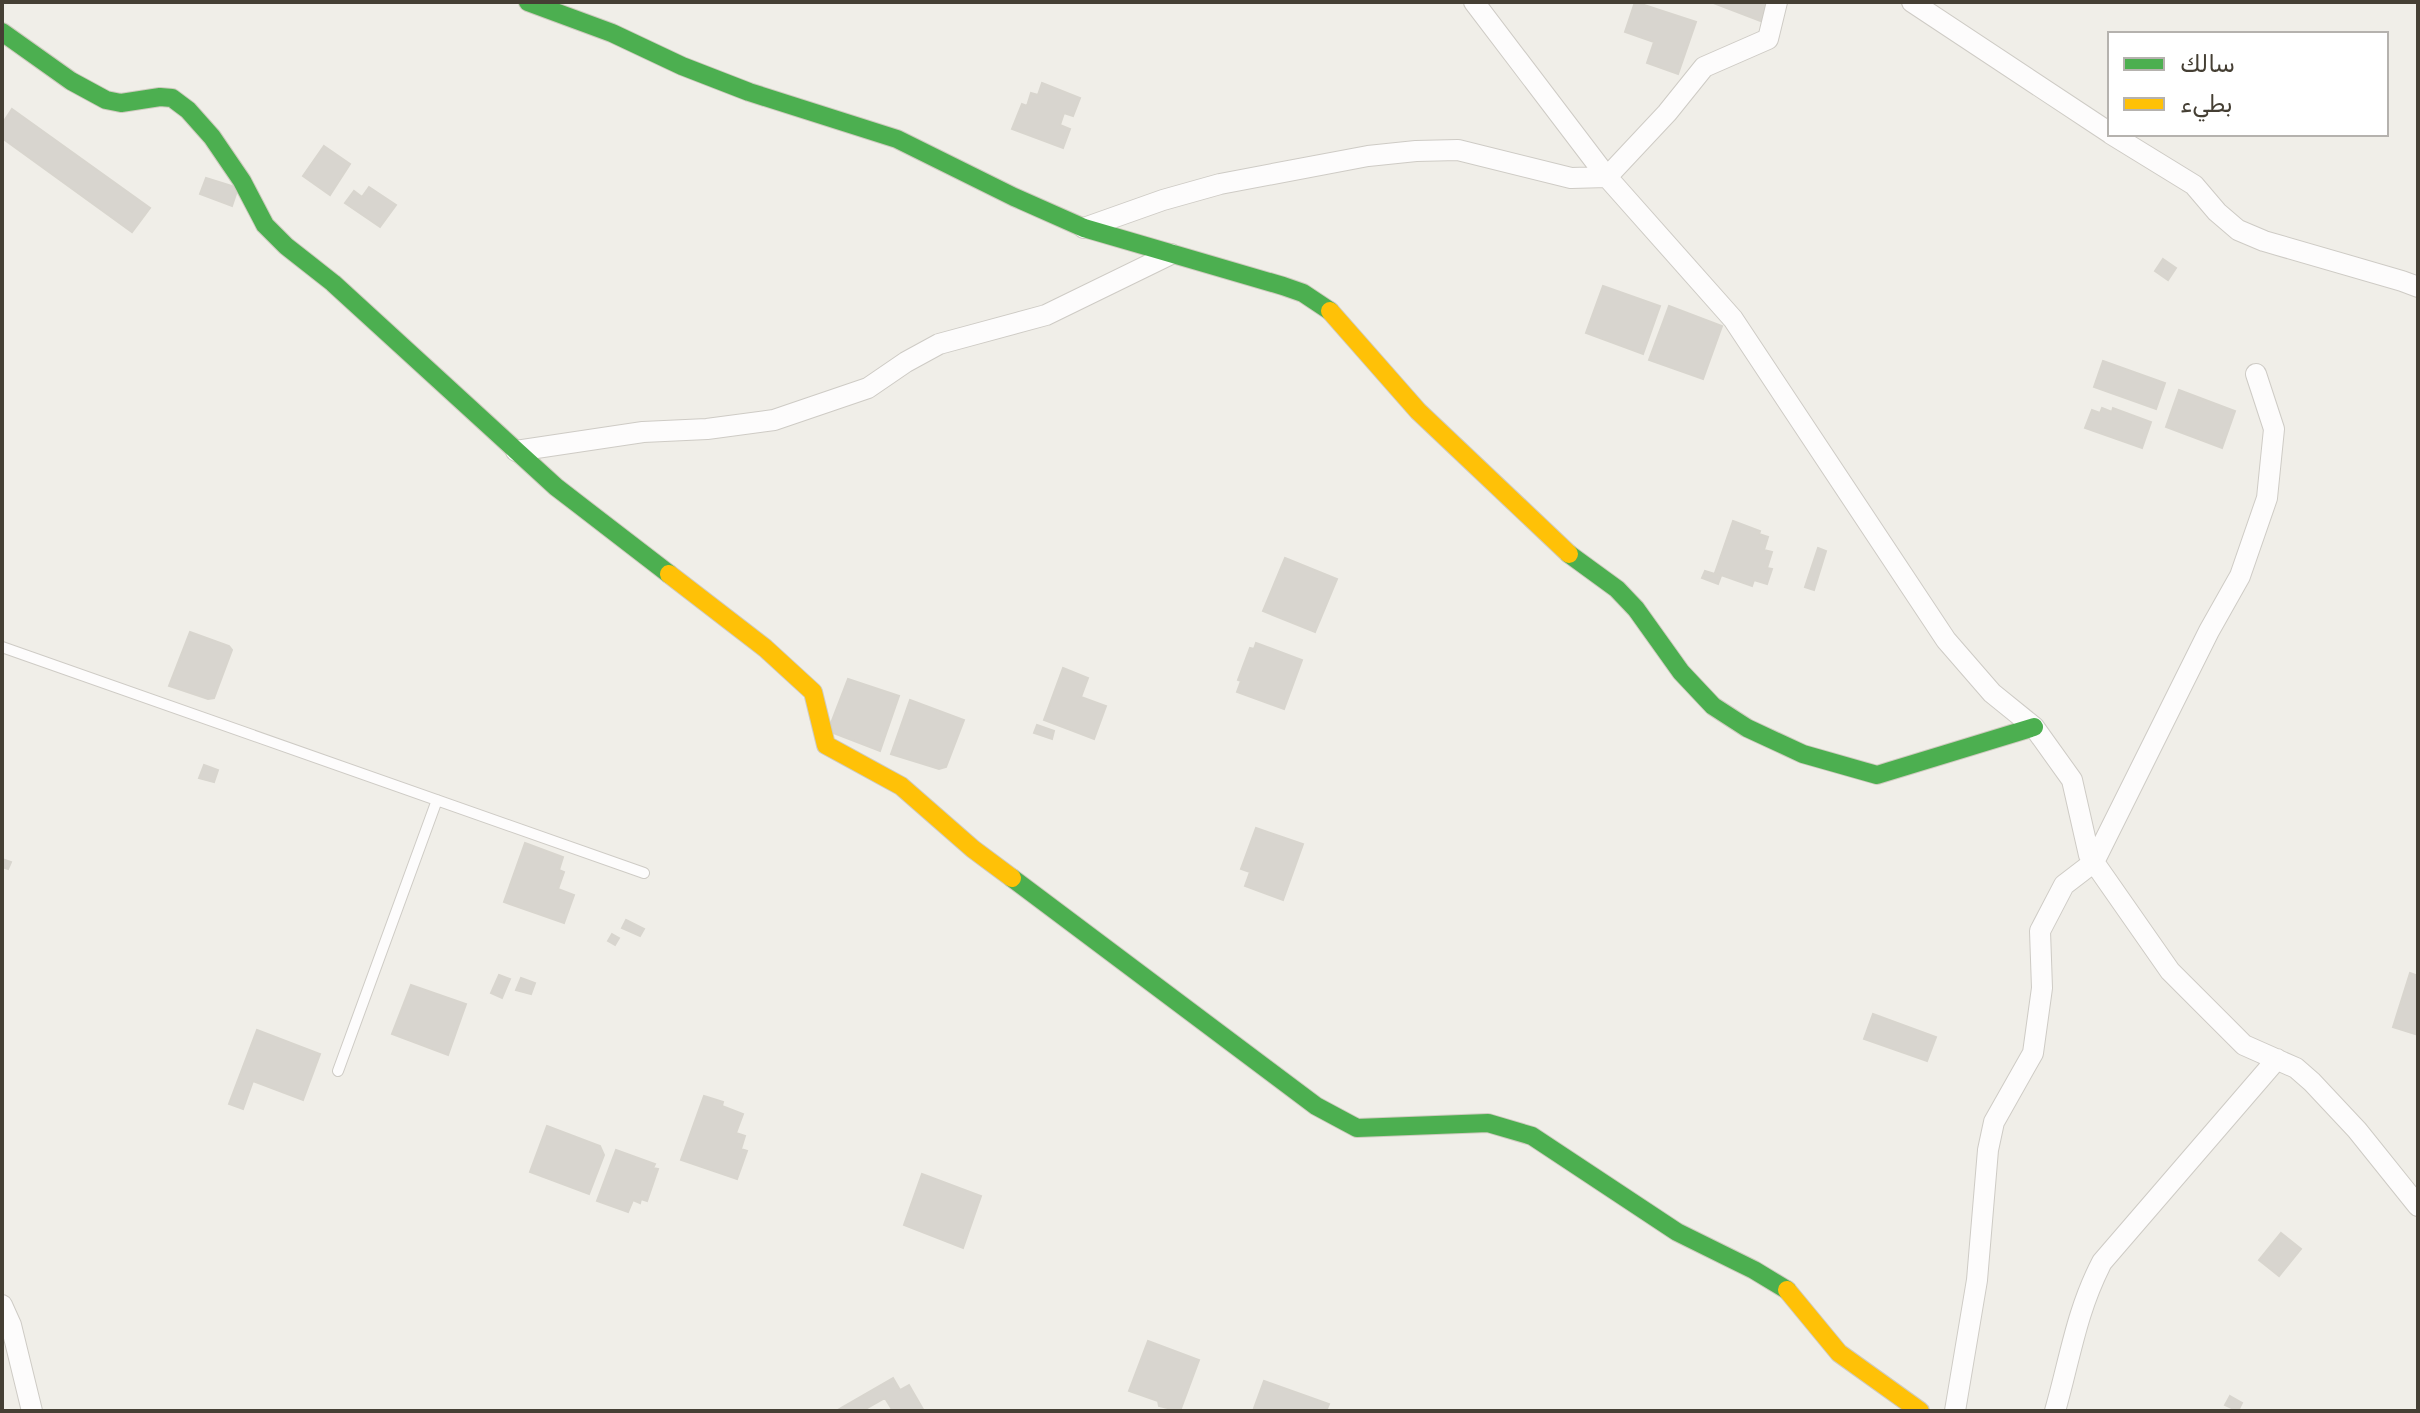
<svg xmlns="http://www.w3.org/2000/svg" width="2420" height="1413" font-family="Rubik,'Noto Sans Arabic',sans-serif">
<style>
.building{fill:#d8d5cf;stroke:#d8d5ce;stroke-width:2}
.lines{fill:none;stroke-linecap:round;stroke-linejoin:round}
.lane-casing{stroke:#cecbc5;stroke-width:12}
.street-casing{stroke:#cecbc5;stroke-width:22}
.fast-casing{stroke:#cfcbbf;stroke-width:20}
.slow-casing{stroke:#cfcbbf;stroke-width:20}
.lane{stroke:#fdfcfc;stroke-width:10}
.street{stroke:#fdfcfc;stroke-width:20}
.fast{stroke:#4caf50;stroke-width:18}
.slow{stroke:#ffc107;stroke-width:18}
</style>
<rect width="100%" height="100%" fill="#f0eee8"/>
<path class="building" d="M1635,2L1696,22L1678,74L1647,63L1654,42L1625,32Z
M1711,2H1770L1763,22Z
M1042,83L1080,98L1073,116L1064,113L1060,125L1070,129L1063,148L1012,129L1022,104L1027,106L1031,93L1038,95Z
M12,109L150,208L132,232L2,138V124Z
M324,146L350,164L330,195L303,176Z
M206,178L238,188L232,206L200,194Z
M369,187L396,205L380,227L345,203L354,191L362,197Z
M2163,259L2176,268L2168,280L2155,271Z
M1603,286L1660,306L1643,354L1586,333Z
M1669,306L1722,326L1703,379L1649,360Z
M2103,361L2165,383L2156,409L2094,387Z
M2179,390L2235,411L2222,448L2166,427Z
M2102,408L2112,412L2113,408L2151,422L2142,448L2085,428L2092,410L2100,413Z
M1733,521L1760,531L1759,534L1768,537L1764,550L1772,552L1767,568L1772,569L1767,584L1754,580L1752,586L1715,573Z
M1818,548L1826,551L1814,590L1805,587Z
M1285,558L1337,579L1315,632L1263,611Z
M1705,571L1721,576L1718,584L1702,578Z
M190,632L229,646L232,650L214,698L208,699L169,686Z
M1256,643L1302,660L1284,709L1237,692L1241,681L1238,680L1250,648L1254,649Z
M1063,668L1088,678L1081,697L1106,706L1094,739L1044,720Z
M848,679L899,696L880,751L828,731Z
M910,700L964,720L946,767L939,769L891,754Z
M1037,725L1054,731L1052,739L1034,733Z
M204,765L218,770L214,782L199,778Z
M1256,828L1303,844L1283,900L1245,886L1250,872L1241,869Z
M525,843L563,857L559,870L564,872L558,889L574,895L564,923L504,902Z
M2,859L11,862L8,869L2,867Z
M626,920L644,929L640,936L622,928Z
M612,934L619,938L615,945L608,941Z
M2410,973L2418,976V1035L2393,1027Z
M499,975L510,979L502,998L491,993Z
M521,978L535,983L531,994L516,990Z
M411,985L466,1004L448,1055L392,1034Z
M1873,1014L1936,1037L1927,1061L1864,1039Z
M257,1030L320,1054L303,1100L253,1081L243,1109L229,1104Z
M704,1096L723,1102L722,1106L743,1114L736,1133L745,1136L741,1149L747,1151L737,1179L681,1160Z
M547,1126L600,1146L604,1155L589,1194L530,1172Z
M616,1150L655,1164L653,1168L658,1169L647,1201L641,1199L640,1203L633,1200L628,1212L597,1201Z
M922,1174L981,1196L963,1248L904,1225Z
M2281,1233L2301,1249L2279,1276L2259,1260Z
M1148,1341L1199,1360L1180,1411L1159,1406L1158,1401L1129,1391Z
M893,1378L900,1390L909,1385L924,1411H893L885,1398L862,1411H836Z
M1264,1381L1329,1404L1326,1411H1253Z
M2230,1396L2242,1403L2238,1411L2225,1405Z"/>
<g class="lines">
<defs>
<path id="lane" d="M2,647L644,873
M338,1071L437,800"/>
<path id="street" d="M1474,2L1607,177L1733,319L1946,640L1992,693L2034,727L2072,780L2089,855L2170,971L2244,1045L2296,1068L2312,1082L2357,1130L2418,1206
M1912,2L2110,133
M2111,134L2194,185L2217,212L2238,230L2264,241L2402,281L2418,287
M1084,228L1163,200L1220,184L1368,156L1416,151L1458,150L1571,178L1607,177L1667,113L1704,67L1768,39L1777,2
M516,451L643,432L707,429L774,420L868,388L906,362L939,344L1046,315L1171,254
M2,1305L11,1325L32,1411
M1955,1411L1977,1280L1988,1150L1994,1122L2033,1053L2042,988L2040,931L2064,885L2094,862L2209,631L2240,576L2267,498L2274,429L2256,374
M2055,1411C2070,1359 2076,1312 2102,1262L2277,1059"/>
<path id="fast" d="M528,2L612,33L682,66L749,92L897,139L1014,197L1084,228L1283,286L1303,293L1330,311
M2,32L71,81L106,100L121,103L160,97L172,98L188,110L212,137L242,181L265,225L286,246L333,283L556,487L669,574
M1569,554L1617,589L1636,609L1681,672L1713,706L1747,728L1803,754L1877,775L2034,727
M1012,878L1316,1106L1357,1128L1488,1123L1532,1136L1677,1232L1754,1270L1787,1290"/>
<path id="slow" d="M1330,311L1418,411L1569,554
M669,574L765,648L813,692L826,745L901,786L973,849L1012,878
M1787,1290L1839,1353L1920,1411"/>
</defs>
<use href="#lane" class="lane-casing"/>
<use href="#street" class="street-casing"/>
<use href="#fast" class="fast-casing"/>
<use href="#slow" class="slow-casing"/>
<use href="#lane" class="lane"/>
<use href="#street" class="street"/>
<use href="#fast" class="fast"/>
<use href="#slow" class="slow"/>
</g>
<rect width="2420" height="1413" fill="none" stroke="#453f34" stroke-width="8"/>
<rect x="2108" y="32" width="280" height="104" fill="#ffffff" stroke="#b5b2ae" stroke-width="2"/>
<rect x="2124" y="58" width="40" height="12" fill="#4caf50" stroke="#b5b2ae" stroke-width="2"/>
<text x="2180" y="72" font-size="24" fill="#453f34">سالك</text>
<rect x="2124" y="98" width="40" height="12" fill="#ffc107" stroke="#b5b2ae" stroke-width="2"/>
<text x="2180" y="112" font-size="24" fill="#453f34">بطيء</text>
</svg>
